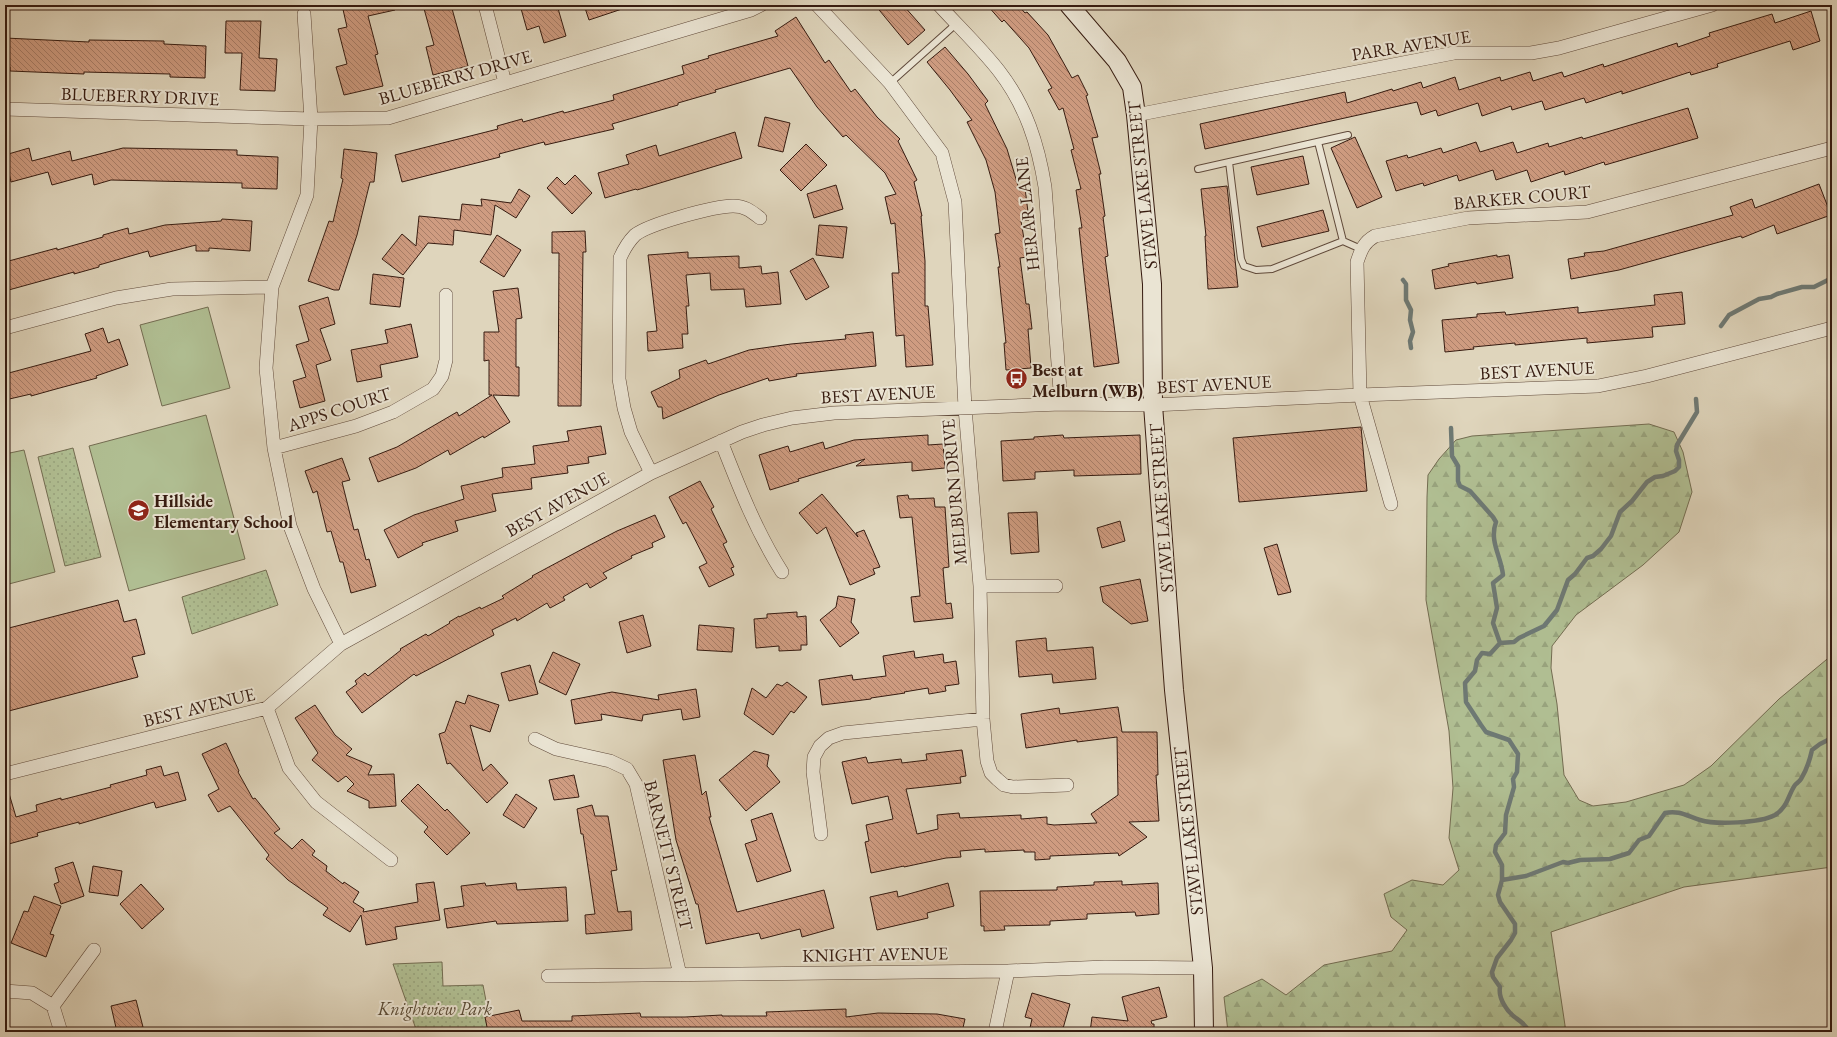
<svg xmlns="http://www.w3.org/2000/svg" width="1837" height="1037" font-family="'EB Garamond',serif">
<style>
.grass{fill:url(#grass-dots);stroke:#736c51}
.forest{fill:url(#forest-firs);stroke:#736c51}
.pitch{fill:#b0be92;stroke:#736c51}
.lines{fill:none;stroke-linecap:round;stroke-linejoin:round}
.stream{stroke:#6e7974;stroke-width:4.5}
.building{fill:url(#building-back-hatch);stroke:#361b10}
.service-casing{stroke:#604a3b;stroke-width:8}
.minor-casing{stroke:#604a3b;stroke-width:14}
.secondary-casing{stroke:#361b10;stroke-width:20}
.service{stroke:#eae4d3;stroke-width:6}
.minor{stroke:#eae4d3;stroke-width:13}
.secondary{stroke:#eae4d3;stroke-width:18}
.labels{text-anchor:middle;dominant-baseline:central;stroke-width:4;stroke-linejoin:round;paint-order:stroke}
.street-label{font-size:18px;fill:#361b10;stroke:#eae4d3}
.poi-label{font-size:18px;font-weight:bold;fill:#361b10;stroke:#eae4d3;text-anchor:start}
.park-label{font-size:18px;font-style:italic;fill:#5b4c37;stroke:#eae4d3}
</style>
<defs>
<pattern id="grass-dots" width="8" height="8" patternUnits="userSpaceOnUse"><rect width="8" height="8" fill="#b0be92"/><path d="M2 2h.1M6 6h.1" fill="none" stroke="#98a37d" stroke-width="1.8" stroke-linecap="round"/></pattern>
<pattern id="forest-firs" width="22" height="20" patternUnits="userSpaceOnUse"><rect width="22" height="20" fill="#b0be92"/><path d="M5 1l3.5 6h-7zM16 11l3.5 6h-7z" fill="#98a37d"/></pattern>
<pattern id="building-back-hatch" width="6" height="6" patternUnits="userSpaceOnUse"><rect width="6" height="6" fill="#cf9c81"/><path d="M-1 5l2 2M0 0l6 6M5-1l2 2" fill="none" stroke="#a97e68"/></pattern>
</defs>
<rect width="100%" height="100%" fill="#dfd5bc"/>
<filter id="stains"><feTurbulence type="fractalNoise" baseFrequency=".005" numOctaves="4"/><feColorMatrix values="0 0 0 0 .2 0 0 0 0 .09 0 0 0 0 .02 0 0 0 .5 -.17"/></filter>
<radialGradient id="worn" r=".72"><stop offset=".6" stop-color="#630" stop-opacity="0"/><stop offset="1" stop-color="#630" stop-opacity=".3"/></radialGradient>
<path class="grass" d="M73,448L101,557L65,566L38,457Z
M266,570L278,605L192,634L182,597Z
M442,962L443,986L483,985L492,1032H417L393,964Z"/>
<path class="forest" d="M1649,424L1674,432L1683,452L1692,492L1679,532L1643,565L1576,615L1552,646L1551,668L1557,704L1564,775L1579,800L1593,806L1626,802L1684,785L1711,766L1779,699L1832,655V867L1684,887L1551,932L1566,1032H1228L1224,997L1262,979L1286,995L1324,965L1392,951L1407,930L1391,917L1384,894L1412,880L1443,885L1459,870L1449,838L1453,788L1449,731L1426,600L1427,497L1428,475L1439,459L1456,440L1472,436Z"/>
<path class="pitch" d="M208,307L230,388L162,406L140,325Z
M206,415L245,559L129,591L89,446Z
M24,450L55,572L5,585V454Z"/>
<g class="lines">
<path class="stream" d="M1403,280L1406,284V300L1411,310L1410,320L1413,332L1410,341L1411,348
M1721,326L1729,315L1759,299L1771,297L1777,294L1802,287H1814L1832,278
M1451,428L1452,456L1458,466V481L1460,486L1470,491L1493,517L1496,522C1489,541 1501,556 1503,575L1493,583L1497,608L1493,623L1500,643L1490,654L1482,653L1477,660L1475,671L1465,683L1466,702L1481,725L1486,732L1509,740L1518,754L1517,772L1513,779L1514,787L1506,815L1505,833L1496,845L1495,852L1502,865V880L1498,895L1500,902L1515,924V933L1511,940L1497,958L1492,972L1493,977L1500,987C1498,998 1507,1012 1516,1018C1522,1023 1526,1024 1529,1032
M1500,643L1514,642L1519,638L1544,626L1557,610L1568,580L1575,574L1587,558L1593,556L1601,549L1611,536L1620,512L1632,501L1647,482L1655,477L1663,476L1675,471L1679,467V460L1676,451L1677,445L1697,412L1696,399
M1502,880L1526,876L1563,862L1568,863L1580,860L1610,859L1629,853L1639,840L1649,836L1665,813C1679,810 1687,816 1700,820C1716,825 1760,823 1775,815C1788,807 1788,795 1795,785C1797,783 1800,781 1801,779C1806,771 1810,759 1812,750L1820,744L1832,738"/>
</g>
<path class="building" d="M342,5H394L395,10L368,16L378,54L375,55L383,86L344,95L336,67L347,64L338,29L347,27Z
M423,5H451L468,66L433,75L426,47L434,45Z
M520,5H557L566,36L544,43L539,26L527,30Z
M584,5H628V7L589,20Z
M875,5H903L925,30L908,45Z
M987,5H1018L1025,13L1027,12L1048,35L1072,78L1078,75L1088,95L1086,96L1098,137L1092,138L1101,174H1099L1105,216L1103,217L1108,256L1105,257L1119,363L1094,367L1079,228H1082L1076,190L1081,189L1071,150L1074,149L1063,108L1059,110L1048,90L1052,88L1029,48L1004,20L1002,22Z
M1811,11L1820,41L1793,50L1790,41L1717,64L1718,67L1691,75L1690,72L1622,94V91L1586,103L1584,98L1545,110L1542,101L1512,110L1511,106L1482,116L1478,103L1438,116L1436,110L1421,115L1417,102L1205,149L1200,124L1345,92L1347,103L1392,89L1393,91L1421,82L1423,88L1455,77L1459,90L1500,77L1501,81L1530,72L1533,81L1562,72L1564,77L1603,64L1604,67L1677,43L1678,47L1710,36L1709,33L1772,14L1775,23Z
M796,17L825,63L829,60L851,92L855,89L877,117L900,139L898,141L917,180L914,182L922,216H921L925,261V306H928L933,365L906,367L904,335L896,336L892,273H899L895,223L891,224L885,197L896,194L885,173L846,135L843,137L817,107L790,68L715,90L716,92L678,103V105L612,124L614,129L545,145L544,142L499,154L500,157L402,182L395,155L498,129L497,126L522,119L523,122L563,111L564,113L614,100L613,95L684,74L682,66L709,58L708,56L778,36L775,31Z
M226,21H261L259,58L277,59L275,91L240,90L242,53H225Z
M5,38L89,42V40L164,41V44L206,46L205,78L170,77V74L84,72V74L10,71V67H5Z
M945,47L968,74L988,101L985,104L1007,149L1019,189L1025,188L1029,220L1021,221L1027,257L1020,258L1026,304H1029L1032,329H1028L1031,368L1006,370L1004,343H1006L998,267H1000L995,234L1000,233L995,192L986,160L967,122L972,120L950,90L927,62Z
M1688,108L1698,138L1605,165L1604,162L1565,175L1564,171L1531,182L1527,170L1496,180L1493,170L1459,181L1457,175L1424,186L1423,183L1396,191L1386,161L1407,155L1408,158L1441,148L1443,153L1476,142L1480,152L1513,142L1517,153L1548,143L1549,147L1582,137L1583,139Z
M765,117L790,123L783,152L758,146Z
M735,132L742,158L637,190L636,189L605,198L598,173L629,164L626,155L656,145L659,156Z
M1355,137L1382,197L1357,208L1331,148Z
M806,144L827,165L801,191L780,170Z
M29,148L32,161L70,151L72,161L123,148L237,150V155L278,157L277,189L242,188V183L199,182L111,180L94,185L92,174L52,185L48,172L11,182L5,155Z
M344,149L377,153L374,182H370L357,235L339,290H334L308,281L329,221L333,222L343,179L341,178Z
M1303,156L1309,184L1257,195L1251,167Z
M575,175L592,193L572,214L547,188L557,177L565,185Z
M1819,184L1831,215L1777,234L1774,225L1742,238L1741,236L1619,270L1571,279L1568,259L1585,256L1584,253L1604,251L1733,215L1730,207L1752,199L1755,208Z
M836,185L843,209L814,218L807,194Z
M1227,186L1238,287L1208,289L1205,236H1206L1201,189Z
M519,189L530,196L516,218L495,205L491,235L454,230L453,245L428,243L403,275L382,259L402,234L416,246L419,216L460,220L462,204L482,206L481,199L511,203Z
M1323,210L1329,231L1262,247L1257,227Z
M222,219L252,221L250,251L209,248V251H196V245L150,257L148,251L99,265V267L74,274V272L5,291V262L57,248V250L103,237V235L128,228L129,234L165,225L221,221Z
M819,225L847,227L843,258L816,255Z
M585,231L586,252H583L581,406H558L559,253H552V232Z
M497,235L521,250L504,277L480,262Z
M688,252V258L739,256V268L761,266L762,274L778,272L781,304L746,307L744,289L711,290L710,273L686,275L689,306H686L688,334H682L683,348L648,351L647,332L657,331L648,255Z
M1497,255V257L1509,255L1513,278L1477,284L1476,282L1435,289L1432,270L1449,266L1448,264Z
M813,258L829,287L806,300L790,271Z
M373,274L404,278L400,307L370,304Z
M518,288L522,318L516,319V367H519V396L493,395L510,422L484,438L483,436L450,455L448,450L416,468L378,482L369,458L397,447L457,412L459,416L492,395H489V360L484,361V332H499L493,291Z
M1682,292L1685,324L1652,327L1653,337L1587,343V338L1515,345V343L1473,347L1474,349L1445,352L1442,320L1477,317V314L1505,312L1506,315L1578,307V313L1655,305L1654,295Z
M328,297L335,324L320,329L331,360L316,365L325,401L300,408L293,381L306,377L296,345L309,341L299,306Z
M411,324L418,357L380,365L382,377L357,382L351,350L388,343L385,330Z
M103,328L108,343L119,339L128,365L96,376L97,378L56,389L31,396V394L5,400V374L91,351L85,334Z
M873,332L876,366L796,374L797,376L769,381L768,378L719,395L663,419L662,407H658L651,392L680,378L679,370L706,360L708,364L749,350L791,344L846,339L845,335Z
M601,426L606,454L588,457L589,463L567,466L568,473L531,478L532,489L492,494L496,511L455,521L458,531L422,543L423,545L398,558L384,530L414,515L464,499L461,486L503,477L502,468L535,464L533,446L569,441L567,431Z
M1361,427L1367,491L1239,502L1233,438Z
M928,435V445L943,444L945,468L912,471V462L856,466L865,459L798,479L799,481L770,490L759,455L788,446L790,452L823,442L825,449L854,440Z
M1063,435L1064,438L1140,435L1141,474L1074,476V470L1035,472V479L1003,481L1001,441L1034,439V437Z
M342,458L350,480L342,482L354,530L358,529L366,560L369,559L376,586L351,593L343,562H340L331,531L327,532L317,491L313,493L305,471Z
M700,481L714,507L711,509L727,542L723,544L734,567L731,568L734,575L709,587L699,567L707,563L686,522L683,524L669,497Z
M822,494L858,537L856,533L864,530L880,567L873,569L875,574L850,585L826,527L817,534L799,513Z
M908,495L909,499L934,498L935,507H945L949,567L943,568L946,604L951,603L953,618L914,622L911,597L920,596L912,517L900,518L897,496Z
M1037,512L1039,552L1011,554L1008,513Z
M655,515L665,537L652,543L653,547L631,556L632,558L603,573L607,578L590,588L587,583L563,597L565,600L550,608L547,603L517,621L516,618L492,630L494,635L416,676L414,674L362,713L346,692L357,684L355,681L365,673L368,676L401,650L400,649L426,634L428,636L450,623L449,622L459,616V617L480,607L481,609L504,598L502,596L533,577L532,576L588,546L617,531Z
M1120,521L1125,541L1102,548L1097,528Z
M1277,544L1291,592L1278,595L1264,548Z
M1140,579L1148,621L1131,624L1103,602L1100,587Z
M838,596L855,599L851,622L859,633L840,647L820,620L836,607Z
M118,600L124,622L136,619L145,654L132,657L138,677L5,712V629Z
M797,612V617L806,616L807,645H801V650L779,651V646L756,648L754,619L767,618V614Z
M643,615L651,646L627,653L619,622Z
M699,625L734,628L732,652L697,650Z
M1046,638L1047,651L1093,647L1096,679L1053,683L1052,674L1019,677L1016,641Z
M914,651L915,658L943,654L944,663L956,661L959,684L945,686L946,691L929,694L928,688L904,692L905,693L871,698V699L822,705L819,680L852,675L853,680L886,676L883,656Z
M553,652L580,664L566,695L539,682Z
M530,665L538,694L509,701L501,673Z
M787,682L807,697L794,713L791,711L773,735L744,714L752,688L766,698L777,684L782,686Z
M696,689L700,717L683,720L681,709L643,715L642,721L601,714L602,720L575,724L571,700L612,692L659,700L658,695Z
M468,695L499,705L490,732L470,725L483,771L491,764L508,783L487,803L450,763L447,764L439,734L445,732L456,701L465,704Z
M315,705L335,735L352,749L346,755L372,766L368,775L394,774L396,806L369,808V801L347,791L354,784L346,776L338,782L312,760L318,753L295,718Z
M1118,707L1122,732H1157L1158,775H1156L1159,821L1129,822L1147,837L1119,856L1118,853L1050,856V859L1035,860V852H1024V850L985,852V849L960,851L961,857L946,858L904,867V866L871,873L865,842L869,841L866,825L893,819L888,796L852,804L842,762L866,757L868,763L901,759L902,763L927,760L926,754L962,750L966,776L960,777L961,783L906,789L917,834L938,829L937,815L959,813L960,818L1021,815V819L1047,817V824L1054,825L1097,823L1091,814L1118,795L1117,737L1077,742V740L1026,748L1021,714L1059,708L1060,714Z
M226,743L239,771L238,772L253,799L255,798L280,829L274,833L292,849L302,839L315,851L312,855L327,866L326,871L343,884L344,882L359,892L353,902L364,909L363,912L418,902L416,884L434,882L440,920L395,927L397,939L366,945L361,915L350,932L323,915L328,908L288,880L266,859L269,855L230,806L218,812L208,795L219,789L202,754Z
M754,751L769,755L767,766L780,782L746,811L719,780Z
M695,755L702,795L706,791L711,817H709L737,912L824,890L834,928L802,937L800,929L761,939L759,933L706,944L698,904H696L676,840L663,760Z
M161,766L164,776L178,772L186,800L156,808L154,802L79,824V822L37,833L38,836L5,845V791L8,790L16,817L37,811L36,805L61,798V800L111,787L110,785L147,775L146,770Z
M574,775L579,797L554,800L549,780Z
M418,784L445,811L447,809L470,833L447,855L424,832L428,827L401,801Z
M516,794L537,808L524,828L503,815Z
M592,805L595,816H608L617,870L611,871L618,912L631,911L632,930L586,934L585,915L595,914L583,834H581L577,809Z
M772,813L791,871L757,882L745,844L757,840L751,820Z
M73,862L84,896L61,904L54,884L59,882L55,868Z
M93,866L122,871L118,896L89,892Z
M1122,881V885L1158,883L1159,914L1136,916L1135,912L1087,914V919L1050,921V925L1004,926L1005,930L984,931V926H981L980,891L1057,890V887L1094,885V882Z
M485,883L486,886L516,883L517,890L566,887L568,921L497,924L496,921L447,928L444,909L464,906L461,886Z
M948,883L954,906L927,913L928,918L877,930L870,897L897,891L898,897Z
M141,884L164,909L142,929L120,904Z
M34,896L61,906L50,934L54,935L46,957L11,943L24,911L28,912Z
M1159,987L1167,1017L1151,1021L1152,1024H1154V1032H1090L1092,1017L1128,1021L1122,997Z
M1032,993L1070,1004L1062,1032H1029L1032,1019L1025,1017Z
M136,1000L143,1027L117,1032L111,1006Z
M846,1009V1017L878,1013L937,1014L965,1019L962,1032H488L485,1017L519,1010L522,1021H572V1016L640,1013L641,1017H685L722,1015V1016H767L766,1012Z"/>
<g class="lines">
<defs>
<path id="service" d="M890,83L956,24
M1318,142L1343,241
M1229,162L1241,259L1244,266L1256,270L1272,269L1343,241L1361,249
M1198,169L1348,135"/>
<path id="minor" d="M485,5L505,83
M817,5L890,83L942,153L955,202L965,408L980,586L983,719L987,761L991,773L997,779L1004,785L1013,787L1067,785
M939,5C959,27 981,48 999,71C1026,106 1038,144 1045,187L1061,404
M304,14L311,119L307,195L272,287L266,368L274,448L290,526L314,589L341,644
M5,109L311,119L388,118L751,10L761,5
M1136,115L1454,53H1531L1559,48L1712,5
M5,328L116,298L172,289L272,287
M721,441C739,487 756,531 782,572
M274,448L356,426L393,412L433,389L442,376L446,360V295
M651,473L631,432L624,408L619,379L620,258C624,249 628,242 635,235C649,224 714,206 733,206C745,206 751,211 760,218
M1391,504L1360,395L1357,262C1361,250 1364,242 1375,236L1468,218L1587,212L1832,148
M980,586H1056
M267,708L289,768L316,802L391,860
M535,739L556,749L610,761L627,769L636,784L680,975
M5,774L267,708L341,644L651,473L742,432L763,425L792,418L834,413L1061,404L1153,405L1360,395L1598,386L1647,376L1832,328
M821,834L813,772L814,757L820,746L829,738L843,733L983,719
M548,976L1008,971L1105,967L1203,968
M5,991L32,993L53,1006L61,1032
M53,1006L94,950
M995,1032L1008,971"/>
<path id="secondary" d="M1069,5L1117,61L1132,87L1136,115L1152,284L1153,405L1174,690L1203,968L1204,1032"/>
</defs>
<use href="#service" class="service-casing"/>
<use href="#minor" class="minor-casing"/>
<use href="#secondary" class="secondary-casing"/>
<use href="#service" class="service"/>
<use href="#minor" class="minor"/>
<use href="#secondary" class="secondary"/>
</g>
<defs>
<symbol id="bus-disc" viewBox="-11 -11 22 22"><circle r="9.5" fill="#8f2418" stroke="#eae4d3"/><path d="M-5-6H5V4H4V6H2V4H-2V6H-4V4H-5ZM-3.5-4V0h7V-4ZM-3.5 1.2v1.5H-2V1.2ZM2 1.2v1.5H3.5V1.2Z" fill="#fff"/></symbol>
<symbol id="school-disc" viewBox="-11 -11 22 22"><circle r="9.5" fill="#8f2418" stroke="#eae4d3"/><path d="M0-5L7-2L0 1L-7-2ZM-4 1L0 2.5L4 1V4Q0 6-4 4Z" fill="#fff"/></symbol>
</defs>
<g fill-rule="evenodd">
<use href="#bus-disc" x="1004" y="366" width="25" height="25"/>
<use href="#school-disc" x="126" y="498" width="25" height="25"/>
</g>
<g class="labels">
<g class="street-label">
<text transform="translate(1411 45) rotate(-9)">PARR AVENUE</text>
<text transform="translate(455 77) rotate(-16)">BLUEBERRY DRIVE</text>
<text transform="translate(140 96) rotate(2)">BLUEBERRY DRIVE</text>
<text transform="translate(1142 185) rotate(-96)">STAVE LAKE STREET</text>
<text transform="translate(1522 197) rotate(-5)">BARKER COURT</text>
<text transform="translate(1027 214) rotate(-96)">HERAR LANE</text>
<text transform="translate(1537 370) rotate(-3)">BEST AVENUE</text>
<text transform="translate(1214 384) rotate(-3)">BEST AVENUE</text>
<text transform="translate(878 394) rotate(-3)">BEST AVENUE</text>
<text transform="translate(339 409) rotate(-18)">APPS COURT</text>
<text transform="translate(954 492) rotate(-95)">MELBURN DRIVE</text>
<text transform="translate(557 504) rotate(-29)">BEST AVENUE</text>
<text transform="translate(1161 508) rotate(-94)">STAVE LAKE STREET</text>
<text transform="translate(199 707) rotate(-14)">BEST AVENUE</text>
<text transform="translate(1188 831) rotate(-96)">STAVE LAKE STREET</text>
<text transform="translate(669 855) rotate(76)">BARNETT STREET</text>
<text transform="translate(875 954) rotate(-1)">KNIGHT AVENUE</text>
</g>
<g class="poi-label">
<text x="1032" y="369">Best at<tspan x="1032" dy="21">Melburn (WB)</tspan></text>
<text x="154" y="500">Hillside<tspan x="154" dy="21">Elementary School</tspan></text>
</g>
<g class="park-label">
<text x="435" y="1008">Knightview Park</text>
</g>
</g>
<rect width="1837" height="1037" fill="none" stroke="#dfd5bc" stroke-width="20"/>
<rect x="6" y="6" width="1825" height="1025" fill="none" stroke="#361b10" stroke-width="2"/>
<rect x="10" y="10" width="1817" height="1017" fill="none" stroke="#361b10"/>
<rect width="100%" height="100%" filter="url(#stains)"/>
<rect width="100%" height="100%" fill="url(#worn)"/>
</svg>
